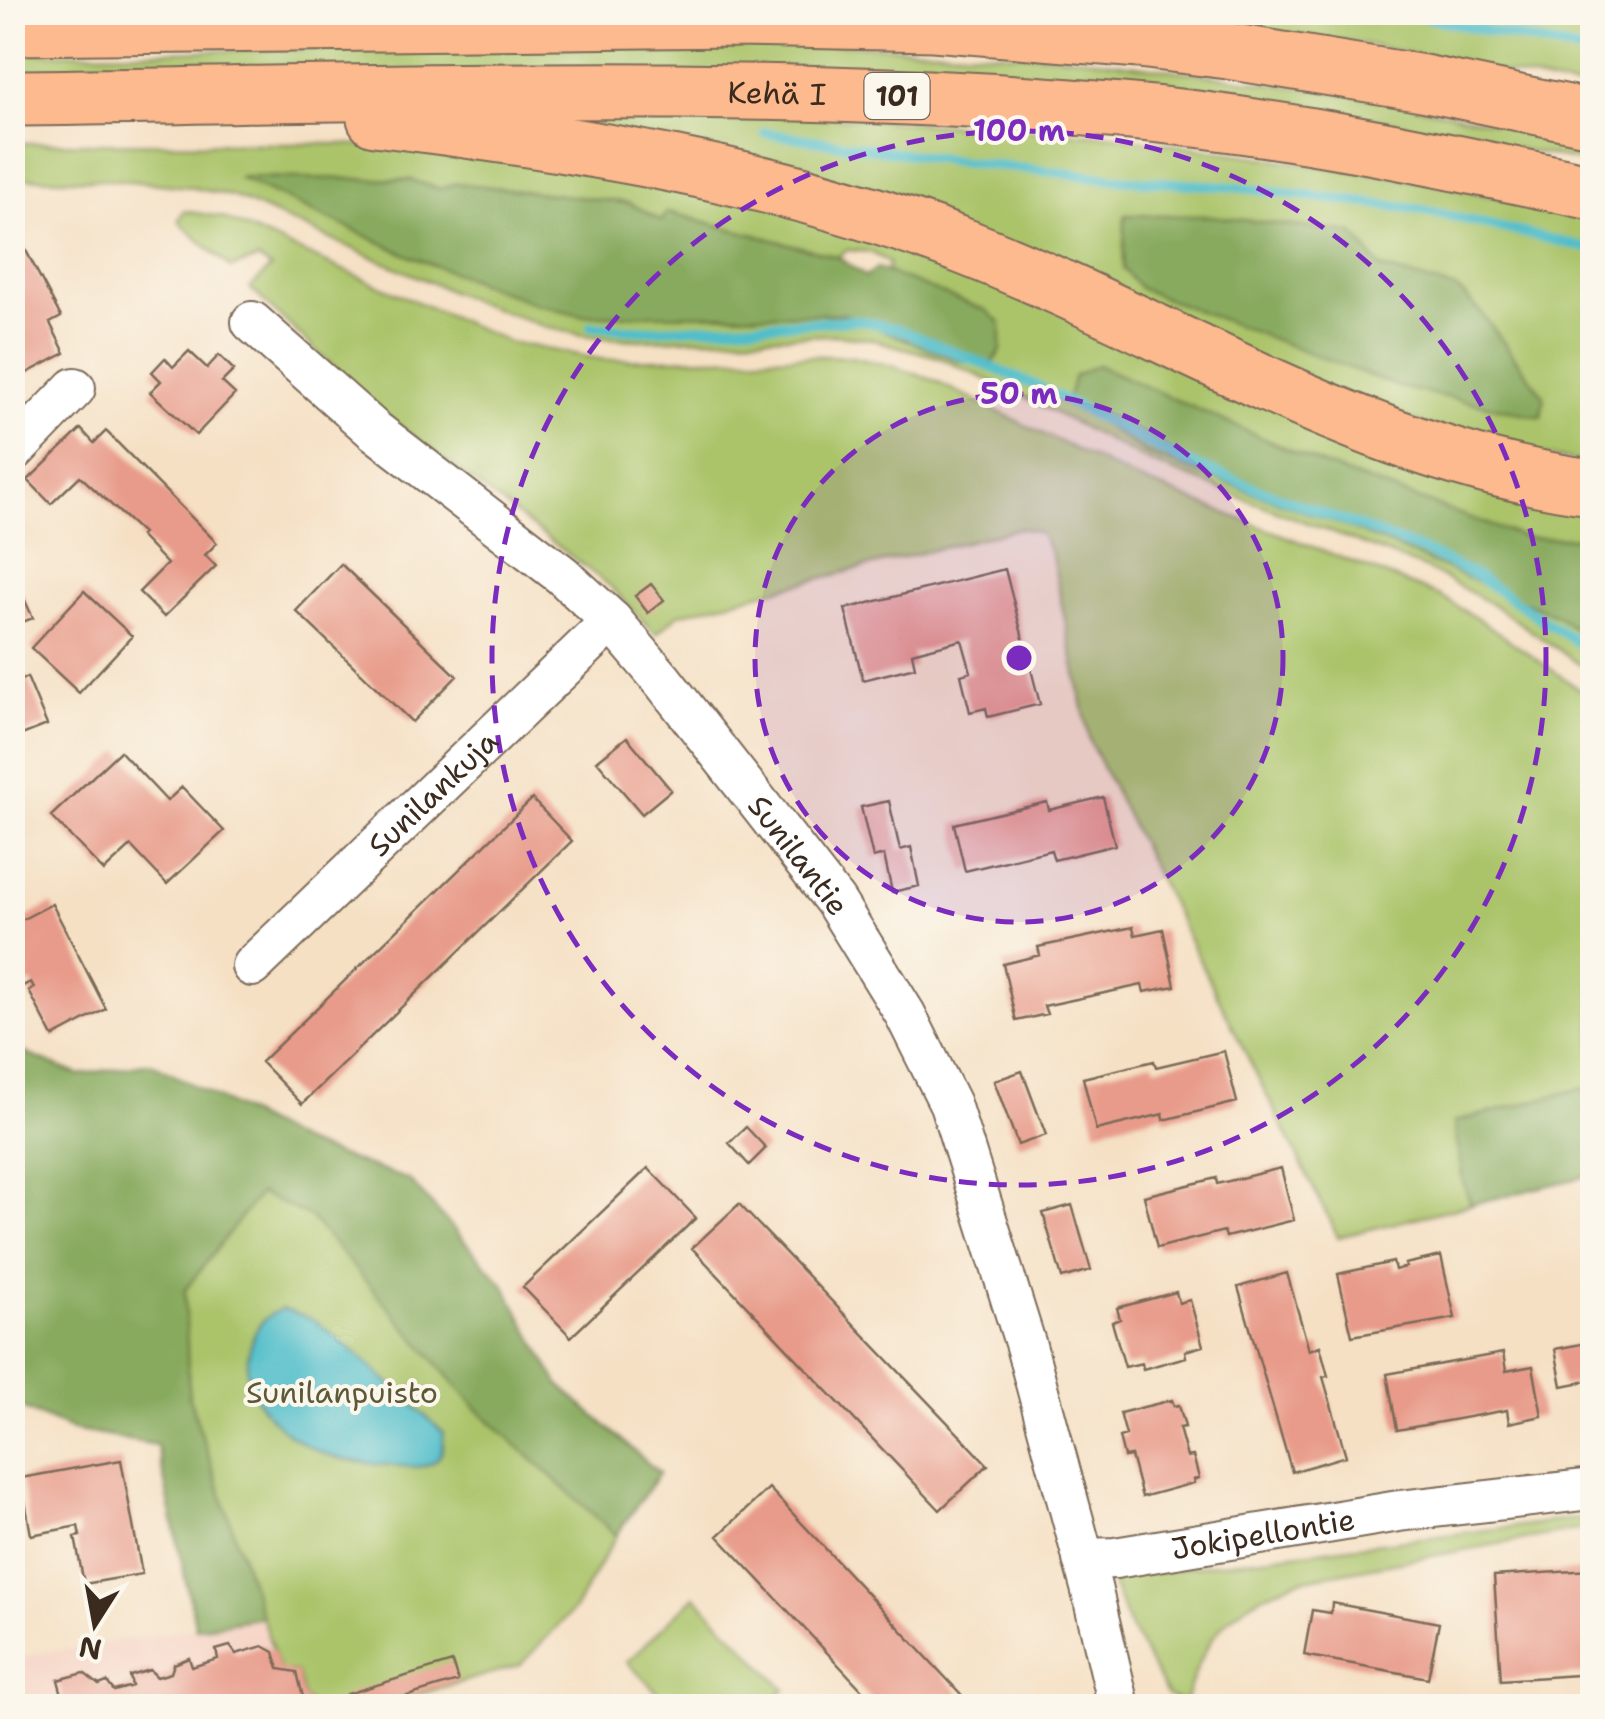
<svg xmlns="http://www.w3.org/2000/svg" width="1605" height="1719" font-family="'Shantell Sans',sans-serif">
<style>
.built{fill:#f5d2c3}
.green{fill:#abc46a;stroke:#737744;stroke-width:2.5;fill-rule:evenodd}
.forest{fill:#88aa5e;stroke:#626a3e;stroke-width:2.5}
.water{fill:#51beca;stroke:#467474;stroke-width:2.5}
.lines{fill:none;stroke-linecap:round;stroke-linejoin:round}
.stream{stroke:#51beca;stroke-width:10}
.building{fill:#e89b8a}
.minor-casing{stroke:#7c6a58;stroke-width:44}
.highway-casing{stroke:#7c6a58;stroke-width:59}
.minor{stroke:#fff;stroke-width:40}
.highway{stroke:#fcba8e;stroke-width:55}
.ring{fill:none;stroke:#7b2cbf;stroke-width:5;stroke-dasharray:18 12}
.labels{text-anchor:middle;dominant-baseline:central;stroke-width:8;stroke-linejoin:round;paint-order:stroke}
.shield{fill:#fbf7ec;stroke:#75685c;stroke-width:2.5}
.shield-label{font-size:28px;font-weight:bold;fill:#3b2a1e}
.street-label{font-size:30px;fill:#3b2a1e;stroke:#fbf7ec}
.park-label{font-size:30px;fill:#5d5835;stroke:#fbf7ec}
.centre{fill:#7b2cbf;stroke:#fbf7ec;stroke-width:5}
.ring-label{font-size:30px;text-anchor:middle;font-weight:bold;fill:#7b2cbf;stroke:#fbf7ec;stroke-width:8;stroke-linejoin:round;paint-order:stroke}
</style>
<rect width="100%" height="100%" fill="#fbf7ec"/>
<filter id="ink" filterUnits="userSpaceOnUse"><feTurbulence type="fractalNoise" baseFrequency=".01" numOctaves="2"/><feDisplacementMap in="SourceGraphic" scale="20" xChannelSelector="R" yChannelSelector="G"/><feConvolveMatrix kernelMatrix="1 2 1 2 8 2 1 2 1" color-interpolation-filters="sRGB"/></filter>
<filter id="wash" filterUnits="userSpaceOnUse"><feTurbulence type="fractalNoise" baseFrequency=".0048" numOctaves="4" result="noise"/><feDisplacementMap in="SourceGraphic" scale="40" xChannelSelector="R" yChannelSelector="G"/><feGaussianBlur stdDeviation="2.25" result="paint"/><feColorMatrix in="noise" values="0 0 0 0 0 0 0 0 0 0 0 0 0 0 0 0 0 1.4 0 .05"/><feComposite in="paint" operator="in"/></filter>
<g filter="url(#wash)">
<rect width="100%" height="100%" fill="#f5e0c4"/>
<path class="built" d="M262,1617L520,1665L379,1706H13V1658Z"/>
<path class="green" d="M1118,13H1555L1592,21V91L1359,43Z
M795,42L1078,57L1374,98L1592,143V164L1370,118L13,73V54Z
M537,114H781L1109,135L1415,180L1592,218V464L1481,444ZM1353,233L1381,268L1457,289L1480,311L1544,397L1541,417L1399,387Z
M13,143L343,144L465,151L787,205L1592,511V538H1526L1326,466L1146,454L1350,528L1558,616L1592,643V673L1495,606L1429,570L1152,463L1006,388L937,357L871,339L837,335L639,340L592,337L546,327L471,300L232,196L189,187L119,180L13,178ZM242,177L411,180L440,189L457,183L629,203L662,221L668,212L838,257L847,250L870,252L888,262V273L987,311L956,360L844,314L581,315L534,303L412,257Z
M184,211L221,217L509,342L605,360L821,356L852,357L892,366L933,380L1132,477L1440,596L1489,626L1592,698V1107L1584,1089L1457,1135L1463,1182L1471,1204L1338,1237L1090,742L1052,556L1040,533L1020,528L679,614L656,634L610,586L380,411L250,288L271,268L258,259L231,268L181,224L179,219Z
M12,1048L79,1075L151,1063L302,1143L409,1180L504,1285L558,1384L659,1473L616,1536L575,1608L520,1665L379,1706H314L303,1697L297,1672L279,1669L262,1617L196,1628L157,1445L73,1430L13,1404Z
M1592,1517V1527L1300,1580C1229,1606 1207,1631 1185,1702L1168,1696L1130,1627L1109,1577Z
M695,1596L785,1689L767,1706H671L627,1662Z"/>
<path class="forest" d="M238,177L411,180L440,189L457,183L629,203L662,221L667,212L838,257L866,277L877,268L987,311L1001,323V351L994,361L985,365L956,360L844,314L581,315L534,303L412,257Z
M1125,215L1210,216L1353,233L1381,268L1457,289L1480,311L1544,397L1541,417L1399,387L1141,289L1123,269Z
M1097,365L1326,466L1526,538H1592V643L1558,616L1350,528L1146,454L1067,400L1074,376Z
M12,1048L79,1075L151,1063L302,1143L409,1180L504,1285L558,1384L659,1473L616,1535L477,1409L310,1217L260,1193L185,1290L189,1397L262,1617L196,1628L157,1445L73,1430L13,1404Z
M1583,1088L1592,1107V1175L1471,1204L1463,1182L1454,1122Z"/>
<path class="water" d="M282,1309L313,1319L348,1346L443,1432C446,1454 438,1466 415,1467C388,1465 357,1464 331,1456C291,1443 240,1402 248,1356C253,1332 259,1318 282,1309Z"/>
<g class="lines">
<path class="stream" d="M1403,12L1592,54
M765,133L956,161L1117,179L1233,187L1424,210L1592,249
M591,326L640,330L859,320L900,330L1037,386L1183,461L1424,551L1478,577L1592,652"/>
</g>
<g id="blocks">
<path class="building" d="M12,224L61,317L50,323L65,353L25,374L12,350Z
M189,351L207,368L219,355L234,370L222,382L235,394L196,435L150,392L161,381L152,372L165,358L173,367Z
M81,429L94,443L106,431L217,543L205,555L216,566L164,617L139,592L167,564L140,536L142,533L80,476L51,504L28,480Z
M341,564L457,676L412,722L296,611Z
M1005,569L1040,704L988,717L986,708L970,712L961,675L971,672L962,640L912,653L915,667L863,680L845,609Z
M12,572L33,618L12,626Z
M651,584L664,600L648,613L635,596Z
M84,591L132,636L79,693L31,648Z
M27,677L47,725L12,739V684Z
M627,737L671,790L642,814L597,761Z
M120,751L167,801L182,787L224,831L167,884L131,846L104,871L51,816Z
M1103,797L1115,845L1054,860L1051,850L965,871L954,824L1047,802L1049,810Z
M532,799L572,841L302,1104L261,1062Z
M889,801L900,850L911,847L919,886L892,892L884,855L873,858L861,807Z
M52,904L106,1009L53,1037L29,991L34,988L31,982L12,991V925Z
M1133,927L1135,935L1163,929L1175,986L1144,992L1142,985L1044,1006L1047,1014L1016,1021L1003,964L1040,955L1038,947Z
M1224,1051L1237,1102L1164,1120L1163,1114L1096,1130L1083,1078L1154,1061L1156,1067Z
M1022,1071L1046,1135L1018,1145L994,1081Z
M746,1127L766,1148L749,1165L729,1143Z
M648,1168L696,1218L571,1337L523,1287Z
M1281,1168L1294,1220L1226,1237L1224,1231L1157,1248L1144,1196L1216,1178L1217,1184Z
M739,1204L988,1465L940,1510L692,1248Z
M1072,1205L1091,1270L1062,1278L1043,1213Z
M1441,1256L1455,1318L1352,1336L1338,1274L1393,1262L1395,1270L1406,1267L1405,1264Z
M1287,1273L1309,1350L1320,1346L1328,1376L1323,1377L1346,1456L1292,1472L1238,1287Z
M1176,1292L1179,1303L1190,1300L1203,1346L1185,1351L1186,1357L1143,1369L1142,1363L1125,1367L1112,1322L1120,1319L1117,1308Z
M1592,1342V1380L1562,1386L1555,1349Z
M1503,1353L1506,1371L1533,1366L1542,1416L1509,1423L1507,1410L1397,1430L1387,1374Z
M1172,1400L1174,1406L1179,1405L1185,1427L1179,1428L1187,1457L1193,1456L1199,1478L1193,1480L1194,1483L1142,1497L1131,1456L1124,1457L1119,1437L1126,1435L1120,1413Z
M121,1460L142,1574L84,1584L75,1537L80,1536L78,1526L31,1535L21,1478Z
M769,1488L972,1706H877L718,1536Z
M1591,1570L1592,1674L1501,1680L1494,1576Z
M1332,1603L1439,1623L1428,1678L1304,1655L1312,1610L1331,1613Z
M230,1646L236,1654L263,1646L274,1652L279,1669L297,1672L303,1697L314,1706H51L64,1702L58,1680L84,1673L99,1685L107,1682L114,1691L132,1686L130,1676L150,1670L157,1677L171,1673L174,1664L189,1658L192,1667L218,1659L216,1650Z
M452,1662L458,1681L374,1706H351L347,1694Z"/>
</g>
</g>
<g filter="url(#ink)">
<use href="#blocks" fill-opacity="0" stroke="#7c6a58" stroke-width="2.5"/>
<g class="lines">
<defs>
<g id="minor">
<path id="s1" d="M252,322L374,430L562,575L612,621L663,681L835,901L905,1014L950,1104L1026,1346L1091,1587L1119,1706"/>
<path d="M12,453L75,388"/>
<path id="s2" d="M252,966L612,621"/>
<path id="s3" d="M1083,1559L1115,1558L1399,1511L1592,1489"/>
</g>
<g id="highway">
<path d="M12,27L737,19L933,23L1139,40L1228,51L1423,83L1592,118"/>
<path id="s4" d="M12,98C382,94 752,78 1121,111C1280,125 1437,158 1592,192"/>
<path d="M375,118C574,143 777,174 965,247C1173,328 1368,458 1592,487"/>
</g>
</defs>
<use href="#minor" class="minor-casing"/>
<use href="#highway" class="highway-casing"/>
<use href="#minor" class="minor"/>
<use href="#highway" class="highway"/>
</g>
</g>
<circle cx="1019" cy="658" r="264" fill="#7b2cbf" fill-opacity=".12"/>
<g class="ring">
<circle cx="1019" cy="658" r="264"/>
<circle cx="1019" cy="658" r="527"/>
</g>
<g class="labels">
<rect class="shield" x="864.5" y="73" width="65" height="46" rx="8"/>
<g class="shield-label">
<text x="897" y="96">101</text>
</g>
<g class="street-label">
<text stroke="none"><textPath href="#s4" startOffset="765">Kehä I</textPath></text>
<text stroke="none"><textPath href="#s2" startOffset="250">Sunilankuja</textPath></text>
<text stroke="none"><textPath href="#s1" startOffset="768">Sunilantie</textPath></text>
<text stroke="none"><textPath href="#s3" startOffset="182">Jokipellontie</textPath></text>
</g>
<g class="park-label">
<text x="342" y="1392">Sunilanpuisto</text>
</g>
</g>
<circle cx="1019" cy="658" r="15" class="centre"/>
<g class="ring-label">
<text x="1019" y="141">100 m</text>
<text x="1019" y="404">50 m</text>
</g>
<rect width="1605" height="1719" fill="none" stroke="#fbf7ec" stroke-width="50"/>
<g transform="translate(95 1624) rotate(191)" stroke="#fbf7ec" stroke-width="8" paint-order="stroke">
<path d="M0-8L18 38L0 25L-18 38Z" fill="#3b2a1e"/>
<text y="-15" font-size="28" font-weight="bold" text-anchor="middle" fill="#3b2a1e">N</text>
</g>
</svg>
